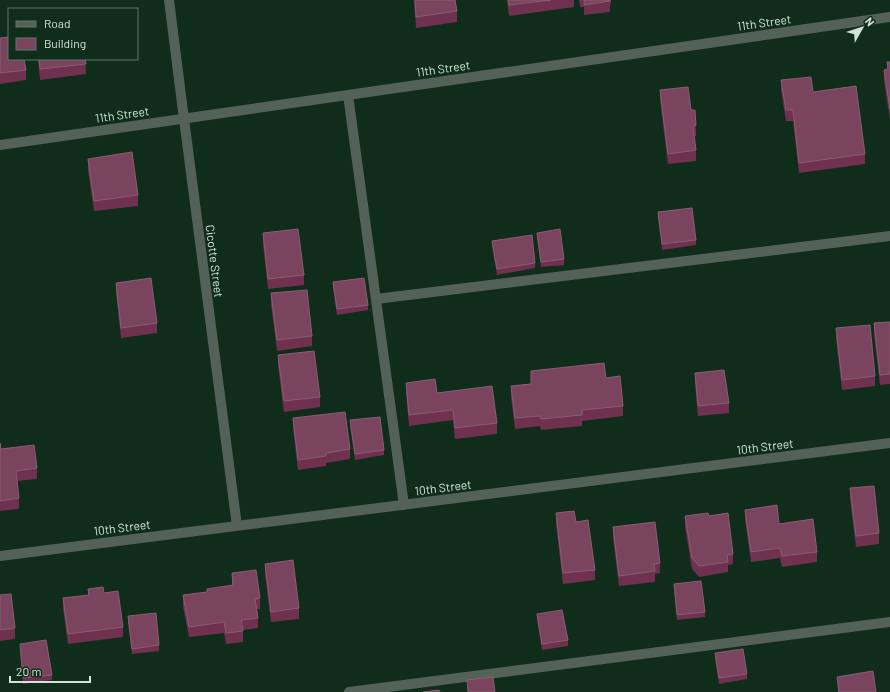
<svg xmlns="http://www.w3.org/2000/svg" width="890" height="692" font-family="Barlow,sans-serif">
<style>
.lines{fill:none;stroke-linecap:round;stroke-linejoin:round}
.minor{stroke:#546158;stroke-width:10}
.wall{fill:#70304f}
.building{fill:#7b445e;stroke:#885d71}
.labels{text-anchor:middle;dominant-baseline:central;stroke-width:3;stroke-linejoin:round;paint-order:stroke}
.street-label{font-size:12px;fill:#d2e3d7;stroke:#102d1b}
</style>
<rect width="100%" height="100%" fill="#102d1b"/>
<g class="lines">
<path class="minor" d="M169,0L184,119L237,526
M348,95L404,505
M0,145L890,17
M376,299L890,236
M0,556L890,443
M349,692L890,622"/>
</g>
<path class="wall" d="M414,0H455L457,11V22L416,28Z
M507,0H574V7L509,16Z
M579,0H611V4H610V12L584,15V7H580Z
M0,38L26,70V80L0,84Z
M38,59H85L86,74L40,80Z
M887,62H890V120L884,81V70H887Z
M781,80L865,154V164L799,173L793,121H786L781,90Z
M660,90L691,110L696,125V136H694L696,150V161L668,164L660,100Z
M88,159L138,195V206L94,211L88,170Z
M658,212L696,240V245L662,250L658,217Z
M263,233L304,275V285L268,289L263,243Z
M537,233L564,259V265L541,267L537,238Z
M492,241L535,263V268L497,275L492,246Z
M333,282L368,305V310L337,315L333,288Z
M116,283L157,323V333L121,338L116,293Z
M271,293L312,336V346L277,351L271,304Z
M890,322V384L880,385L874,334V323Z
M836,328L875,376V386L842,390L836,339Z
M278,355L320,397V407L284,412L278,365Z
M531,371L606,378L623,406V416L582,421V426L541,430L540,426L515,429L511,396V386L531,384Z
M695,373L729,403V413L698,416L695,383Z
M406,383L437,393L497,423V434L455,439L453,420L409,426L406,393Z
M293,418L350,449V459L326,463V466L298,470L293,428Z
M350,420L384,450V455L355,460L350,425Z
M0,443L1,449L37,468V479L17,481L19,498V509L0,511Z
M850,488L879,533V544L856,547L850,499Z
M745,510L779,524L817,552V562L782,567L780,558L751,562L745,520Z
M556,513L576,522L595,570V580L563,584L556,524Z
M685,516H709L733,554V564L728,565V572L699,577L692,569L685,527Z
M613,527L660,563V573L655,574V582L619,586L613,538Z
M265,564L299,608V619L271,622L265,574Z
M232,573L260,598V609H257L258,618V628L243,630V642L226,644L224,633L189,637L183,606V595L207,592V589L232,586Z
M674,584L705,612V617L677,620Z
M88,589L104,593L123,627V637L68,644L63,608V598L88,595Z
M0,595L15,628V639L0,641Z
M537,614L568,640V646L542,650L537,620Z
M128,616L159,645V651L132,654L128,622Z
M20,644L52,675V680L23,684L20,650Z
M715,653L747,674V679L719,684L715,658Z
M837,677L876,692H838Z"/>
<path class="building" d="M415,0H455L457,11L416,17Z
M508,0H551L509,5Z
M584,0H610V1L584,5Z
M9,37V59H24L26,70L0,73V38Z
M39,59H85L86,64L40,69Z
M887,62H890V109L884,70L888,69Z
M811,77L813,92L856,86L865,154L799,163L793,110H786L781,80Z
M688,87L691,110H695L696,125L693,126L696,150L668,154L660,90Z
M132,152L138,195L94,201L88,159Z
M692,208L696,240L662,244L658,212Z
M298,229L304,275L268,279L263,233Z
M560,229L564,259L541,262L537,233Z
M532,235L535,263L497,269L492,241Z
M151,278L157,323L121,328L116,283Z
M364,278L368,305L337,309L333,282Z
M307,290L312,336L277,340L271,293Z
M890,322V374L880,375L874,323Z
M870,325L875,376L842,380L836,328Z
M314,351L320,397L284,401L278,355Z
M604,363L606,378L620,376L623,406L582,410V415L541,419L540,416L515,418L511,386L531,384V371Z
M724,370L729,403L698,406L695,373Z
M435,379L437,393L492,386L497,423L455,428L453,410L409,415L406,383Z
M345,412L350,449L326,453V456L298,460L293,418Z
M380,417L384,450L355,454L350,420Z
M0,443L1,449L34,445L37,468L16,471L19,498L0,501Z
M874,486L879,533L856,536L850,488Z
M777,505L779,524L813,519L817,552L782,556L780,548L751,552L745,510Z
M574,511L576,522L588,520L595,570L563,573L556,513Z
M708,513L709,516L728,513L733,554L727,555L728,562L699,566L692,558L685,516Z
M655,522L660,563L654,564L655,571L619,576L613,527Z
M293,560L299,608L271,612L265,564Z
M256,570L260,598L255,599L258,618L241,620L243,631L226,633L224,622L189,627L183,595L207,592V589L233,585L232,573Z
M701,581L705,612L677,615L674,584Z
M103,587L104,593L118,591L123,627L68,634L63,598L89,595L88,589Z
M11,594L15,628L0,630V595Z
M562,610L568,640L542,644L537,614Z
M156,613L159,645L132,649L128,616Z
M46,640L52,675L23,678L20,644Z
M743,649L747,674L719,678L715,653Z
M873,671L876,692H839L837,677Z
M493,677L495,692H468L467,680Z
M439,690L440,692H423Z"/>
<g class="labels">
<g class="street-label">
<text transform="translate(764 22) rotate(-8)">11th Street</text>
<text transform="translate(443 68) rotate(-8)">11th Street</text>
<text transform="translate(122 114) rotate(-8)">11th Street</text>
<text transform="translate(215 261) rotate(83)">Cicotte Street</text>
<text transform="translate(765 446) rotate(-7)">10th Street</text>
<text transform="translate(443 487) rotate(-7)">10th Street</text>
<text transform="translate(122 527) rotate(-7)">10th Street</text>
</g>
</g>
<rect x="8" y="8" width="130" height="52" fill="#102d1b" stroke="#5e7666"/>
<rect x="16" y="21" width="20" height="6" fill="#546158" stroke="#5e7666"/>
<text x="44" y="28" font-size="12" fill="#d2e3d7">Road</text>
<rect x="16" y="38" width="20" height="12" fill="#7b445e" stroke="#5e7666"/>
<text x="44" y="48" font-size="12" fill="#d2e3d7">Building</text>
<g transform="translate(862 28) rotate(51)" stroke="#102d1b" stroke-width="3" paint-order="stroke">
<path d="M0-3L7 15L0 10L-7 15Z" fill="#d2e3d7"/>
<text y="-6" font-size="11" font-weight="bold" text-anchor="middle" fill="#d2e3d7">N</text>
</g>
<path d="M10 676v6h80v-6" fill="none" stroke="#d2e3d7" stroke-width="2"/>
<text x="16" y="676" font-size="12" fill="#d2e3d7" stroke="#102d1b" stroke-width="3" paint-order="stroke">20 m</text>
</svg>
